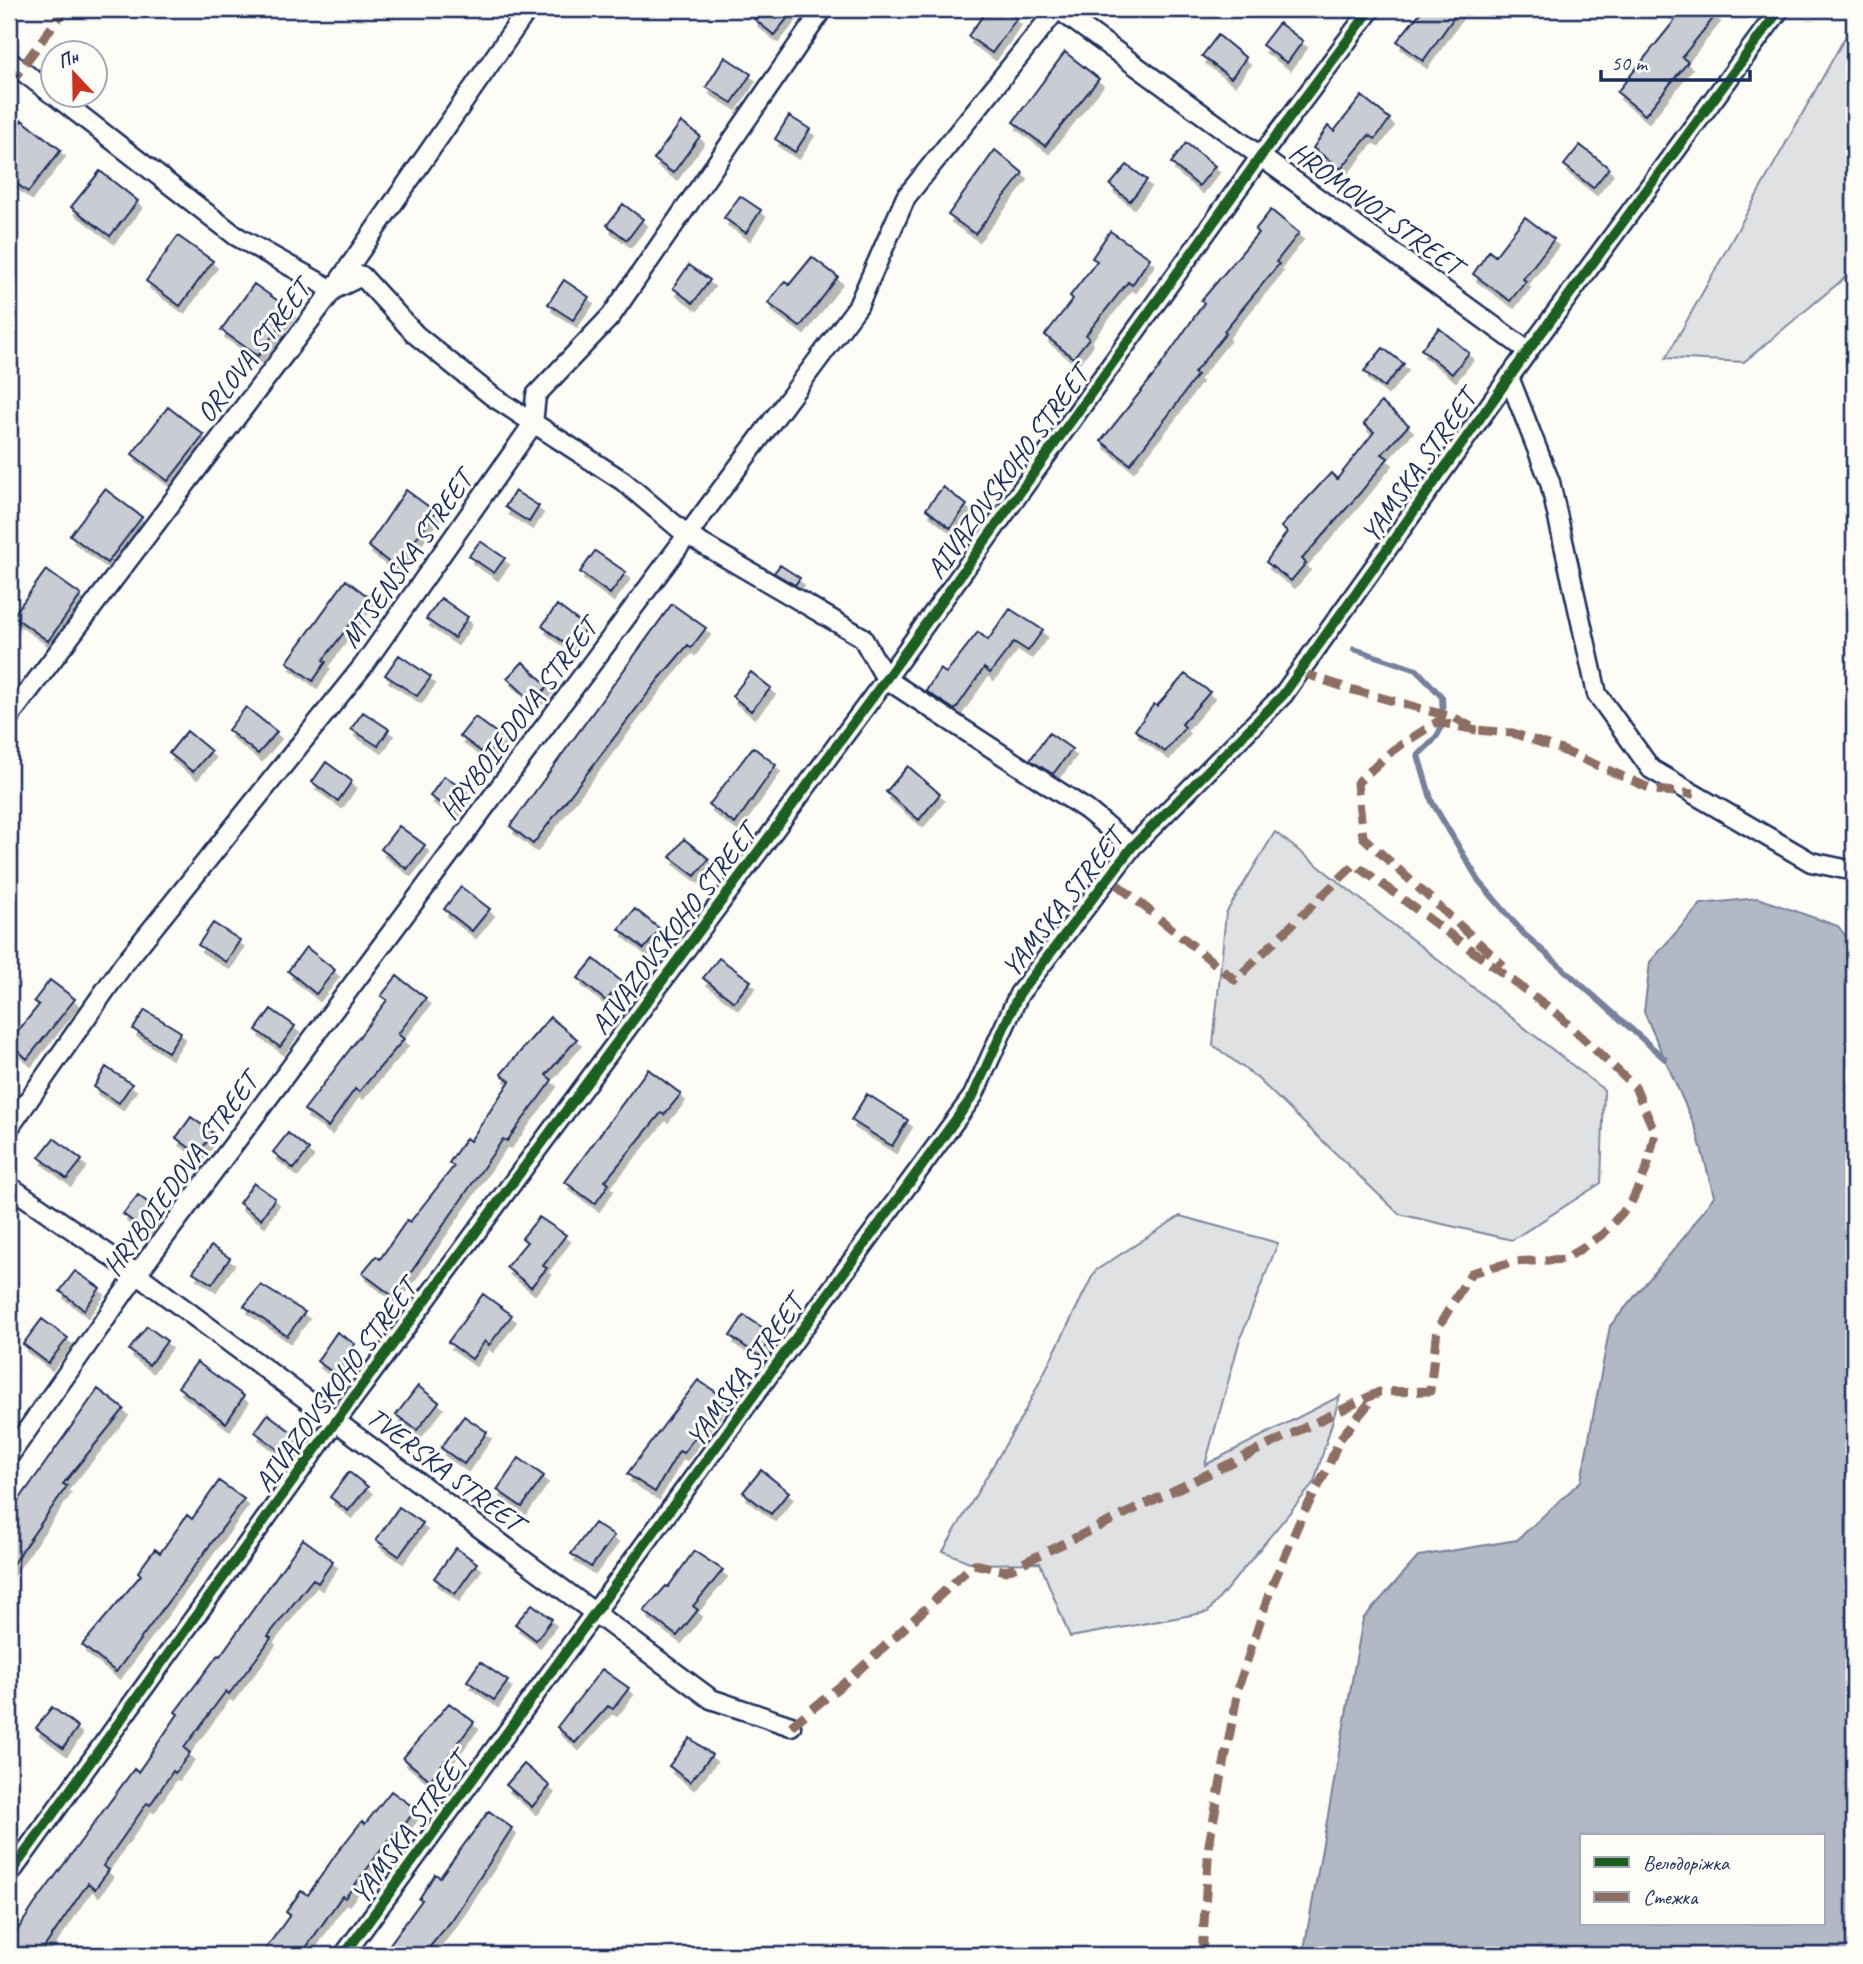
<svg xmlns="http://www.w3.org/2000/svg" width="1863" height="1964" font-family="Caveat,sans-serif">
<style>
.green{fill:#e0e1e3;stroke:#7e88a0;stroke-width:2}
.water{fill:#b3b8c5;stroke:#76819c;stroke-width:2;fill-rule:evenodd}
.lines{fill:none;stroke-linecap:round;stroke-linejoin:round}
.stream{stroke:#76819c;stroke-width:6}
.building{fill:#c9ccd3;stroke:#1b2f5e;stroke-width:2;filter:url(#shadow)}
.minor-casing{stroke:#1b2f5e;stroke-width:23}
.minor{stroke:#fdfcf7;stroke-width:18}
.quiet{stroke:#8d6e63;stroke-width:9;stroke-dasharray:18 9;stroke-linecap:butt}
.cycleway-casing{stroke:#fdfcf7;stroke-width:15}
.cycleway{stroke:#1b5e20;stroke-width:10}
.labels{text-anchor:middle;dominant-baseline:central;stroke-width:6;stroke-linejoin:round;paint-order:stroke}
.street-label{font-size:28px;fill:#1b2f5e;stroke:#fdfcf7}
</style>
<defs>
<filter id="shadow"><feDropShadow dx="4" dy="7" stdDeviation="0" flood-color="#0004"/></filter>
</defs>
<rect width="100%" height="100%" fill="#fdfcf7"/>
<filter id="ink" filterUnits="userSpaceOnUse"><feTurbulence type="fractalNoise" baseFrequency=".0143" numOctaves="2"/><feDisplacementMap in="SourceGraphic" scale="14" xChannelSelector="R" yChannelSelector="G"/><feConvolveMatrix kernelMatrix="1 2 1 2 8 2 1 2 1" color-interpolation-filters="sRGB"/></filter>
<g filter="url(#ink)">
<path class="green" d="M1854,21V270L1744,362L1666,358Z
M1275,832L1604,1090L1601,1183L1512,1240L1399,1214L1257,1078L1213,1045L1226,913Z
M1180,1216L1278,1243L1240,1339L1205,1465L1340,1396L1314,1483L1208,1612L1070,1637L1040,1563L974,1564L943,1551L1025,1411L1095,1271Z"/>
<path class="water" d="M1758,898L1838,926L1854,947V1955H1303L1363,1619L1419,1556L1517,1540L1581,1481L1610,1326L1686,1235L1714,1196L1696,1129L1644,1012L1650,962L1701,904ZM1581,1836H1823V1924H1581Z"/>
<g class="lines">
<path class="stream" d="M1354,649L1417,670L1442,697C1444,730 1443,733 1418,755L1432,802L1479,881L1524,934L1665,1059"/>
</g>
<path class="building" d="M763,9H795L774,35L754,19Z
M988,9H1004L1017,18L992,53L968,36Z
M1423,9H1460L1423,61L1397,41Z
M1663,9H1707L1716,15L1682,57L1688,62L1645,115L1617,92L1676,19Z
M1279,23L1303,41L1287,63L1262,45Z
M1218,35L1246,58L1231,78L1202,56Z
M1065,52L1099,79L1045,146L1013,122Z
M725,57L751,74L732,103L706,87Z
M1362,96L1390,119L1375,139L1369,135L1341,169L1313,148L1328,126L1334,131Z
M789,116L810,129L795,152L775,139Z
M22,120L61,150L28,192L9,178V137Z
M681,122L700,136L673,173L654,159Z
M1186,143L1215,166L1199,186L1171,163Z
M1580,145L1609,168L1593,188L1564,165Z
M995,150L1023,173L975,234L948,215Z
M1127,165L1147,180L1130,201L1110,185Z
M100,171L138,201L110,236L71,207Z
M740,196L761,210L746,233L724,218Z
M623,204L643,219L627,240L607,225Z
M1271,210L1299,233L1276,262L1279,264L1224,331L1226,333L1194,373L1197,375L1173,409L1130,464L1101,441L1154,375L1204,303L1201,301L1258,233L1255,230Z
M1525,217L1554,239L1523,279L1526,281L1510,301L1473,274L1489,251L1495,256Z
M1110,231L1150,258L1132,285L1128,282L1086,335L1089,338L1073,358L1045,335L1073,299L1070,296L1097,261L1092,258Z
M178,236L213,261L180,306L146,281Z
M812,257L838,277L800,327L768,303L785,281L789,285Z
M689,265L710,280L693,303L673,288Z
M564,280L589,297L573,320L548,304Z
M254,284L291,310L258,356L221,330Z
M1439,328L1469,353L1452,374L1421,349Z
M1383,348L1404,364L1384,387L1364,371Z
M1381,402L1409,425L1382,454L1388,458L1360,493L1302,559L1306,563L1291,581L1266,562L1287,532L1281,527L1331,473L1337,479L1374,432L1364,424Z
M168,407L204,435L168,481L132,454Z
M943,487L967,505L950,528L926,509Z
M105,489L142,517L107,563L70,535Z
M406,490L436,512L395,567L368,546Z
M515,491L539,506L529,522L505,507Z
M480,541L505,558L494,573L469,556Z
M595,551L626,572L610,594L580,572Z
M780,565L800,578L795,585L774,573Z
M46,570L81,595L48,641L13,616Z
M346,580L370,598L323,660L326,662L313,681L287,662Z
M441,598L468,617L454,638L426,619Z
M672,604L706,628L691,648L688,645L659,679L533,844L510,826Z
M557,605L586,627L571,648L542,626Z
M1010,609L1043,630L1028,651L1014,642L990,673L984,668L955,710L926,691L940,669L946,673L978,632L988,640Z
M399,655L431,677L417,696L385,675Z
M523,662L548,686L533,702L507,678Z
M751,672L771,688L751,711L732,696Z
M1185,674L1210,692L1182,724L1185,727L1165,752L1135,730L1154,704L1157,706Z
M246,707L277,732L258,754L228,730Z
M363,712L389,729L378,746L351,729Z
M475,717L502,737L487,756L460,736Z
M187,731L211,751L193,772L169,753Z
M1049,733L1072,749L1053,774L1030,760Z
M753,747L776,765L735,824L709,805Z
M326,762L352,781L338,801L312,782Z
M908,766L940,794L919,820L886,792Z
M444,776L467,792L453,812L430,796Z
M399,826L425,845L407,869L381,849Z
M684,839L709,859L695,876L670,857Z
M461,887L490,909L472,931L444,909Z
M635,909L660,929L644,949L619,929Z
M213,923L240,940L226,962L198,945Z
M306,947L335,970L316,994L288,971Z
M719,958L751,981L734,1002L703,978Z
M594,959L622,982L606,1001L578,978Z
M397,976L426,998L398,1034L404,1039L359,1092L355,1089L328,1127L304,1110L387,1000L381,996Z
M50,980L75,999L27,1059L9,1042L39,1005L34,1001Z
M271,1009L295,1026L280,1047L256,1030Z
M145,1010L181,1032L168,1052L133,1029Z
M550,1017L577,1039L546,1075L552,1080L507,1141L503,1139L394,1297L362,1273L376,1256L380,1259L407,1220L410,1222L454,1166L449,1163L466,1138L470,1141L510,1081L501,1074Z
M106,1067L132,1084L119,1103L94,1087Z
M648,1069L681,1094L664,1115L661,1113L605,1181L609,1184L595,1204L565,1182Z
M867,1094L908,1120L892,1146L851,1120Z
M191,1117L213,1133L198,1154L176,1138Z
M288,1133L309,1150L294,1169L273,1152Z
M54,1138L82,1160L67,1179L39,1157Z
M254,1183L275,1198L261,1219L239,1203Z
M138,1195L159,1211L144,1230L123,1214Z
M539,1217L566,1235L543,1266L547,1268L531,1287L506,1267L527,1242L522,1238Z
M211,1246L230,1258L212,1284L193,1272Z
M75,1271L100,1288L84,1310L60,1291Z
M261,1285L305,1312L287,1336L244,1306Z
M483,1294L512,1315L489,1345L485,1341L472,1359L448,1342Z
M744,1315L773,1335L759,1356L730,1336Z
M42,1319L68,1338L48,1363L23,1344Z
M147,1326L167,1341L149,1365L129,1350Z
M337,1332L355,1344L335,1374L317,1361Z
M197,1362L244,1396L226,1423L178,1387Z
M698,1380L725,1398L683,1453L679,1451L655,1492L627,1474Z
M418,1386L439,1402L417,1430L396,1415Z
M98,1389L124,1409L63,1484L67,1486L9,1569V1514Z
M268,1414L294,1434L280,1451L255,1432Z
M464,1416L487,1432L464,1464L441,1448Z
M519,1458L544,1476L522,1507L497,1490Z
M761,1470L789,1492L771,1514L743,1492Z
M349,1472L368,1487L348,1511L330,1497Z
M219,1481L244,1499L116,1672L82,1645L141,1575L138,1572L155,1549L160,1553L187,1515L192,1519Z
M399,1507L423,1523L399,1556L376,1540Z
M594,1523L614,1536L591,1567L571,1554Z
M303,1539L333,1561L318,1583L313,1579L268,1636L271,1638L256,1659L229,1694L226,1691L184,1748L190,1753L175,1773L173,1771L150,1805L147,1803L103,1866L109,1870L95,1889L88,1883L39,1955H26L9,1943L34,1905L134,1769L138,1772L178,1714L175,1712L218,1655L220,1656Z
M456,1548L477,1563L455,1594L434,1578Z
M694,1551L723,1570L693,1606L698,1610L677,1636L644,1611L666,1586L668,1587Z
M532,1604L552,1619L536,1640L515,1624Z
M480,1662L508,1681L494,1700L467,1681Z
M602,1669L629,1688L613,1709L608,1706L575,1743L557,1727Z
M449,1703L474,1722L430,1780L403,1758Z
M52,1707L78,1727L63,1748L36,1728Z
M690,1738L712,1755L690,1782L669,1766Z
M524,1764L550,1786L532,1807L506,1785Z
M391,1791L416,1809L400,1831L397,1829L345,1898L342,1896L301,1955H261L290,1915L286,1912L301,1891L308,1895L336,1854L362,1821L365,1824Z
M489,1811L512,1828L452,1920L423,1955H382L422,1900L419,1899L435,1874L440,1877Z"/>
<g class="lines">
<defs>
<path id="minor" d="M1058,9L1528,351
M9,61L52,94
M53,94L236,236L333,290L362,276L416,335L492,396L623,481L687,535L862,637L886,679L1087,810L1132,847
M1509,377L1550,482L1597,694L1651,769L1811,862L1854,871
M9,717L333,290L528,9
M9,1128L123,965L363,666L533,424L536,395L611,316L823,9
M9,1186L137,1274L711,1699L791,1726
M9,1456L137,1274L858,306L906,197L1057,9
M9,1875L336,1421L886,679L1261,156L1371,9
M344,1955L973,1096L1019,994L1132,847L1283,695L1528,351L1780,9"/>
</defs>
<use href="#minor" class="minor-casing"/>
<use href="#minor" class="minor"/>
<path class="quiet" d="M9,85L65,9
M1300,672L1350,689L1455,718L1477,730L1513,733L1562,750L1654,790L1694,794
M1477,730L1437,722L1393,750L1357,783L1363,837L1503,965
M791,1726L848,1680L974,1564L1006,1571L1379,1392L1430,1391L1437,1329L1471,1273L1513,1262L1565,1259L1603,1234L1631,1203L1647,1168L1655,1133L1635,1087L1555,1012L1355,864L1235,980L1109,878
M1202,1955L1209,1844L1239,1685L1270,1591L1301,1518L1327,1470L1339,1440L1375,1396"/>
<defs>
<path id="cycleway" d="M9,1875L336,1421L886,679L1261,156L1371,9
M344,1955L973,1096L1019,994L1132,847L1283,695L1528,351L1780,9"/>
</defs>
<use href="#cycleway" class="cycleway-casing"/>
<use href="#cycleway" class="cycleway"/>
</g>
</g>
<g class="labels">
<g class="street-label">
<text transform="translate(1376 208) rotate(36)">HROMOVOI STREET</text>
<text transform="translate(253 351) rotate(-53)">ORLOVA STREET</text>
<text transform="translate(1418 466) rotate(-55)">YAMSKA STREET</text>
<text transform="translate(1007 472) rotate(-54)">AIVAZOVSKOHO STREET</text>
<text transform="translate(406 559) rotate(-55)">MTSENSKA STREET</text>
<text transform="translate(518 719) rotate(-53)">HRYBOIEDOVA STREET</text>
<text transform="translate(1062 903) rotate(-52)">YAMSKA STREET</text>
<text transform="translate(673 929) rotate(-53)">AIVAZOVSKOHO STREET</text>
<text transform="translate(180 1174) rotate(-54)">HRYBOIEDOVA STREET</text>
<text transform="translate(744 1371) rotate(-54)">YAMSKA STREET</text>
<text transform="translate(335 1385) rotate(-54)">AIVAZOVSKOHO STREET</text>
<text transform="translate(445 1469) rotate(37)">TVERSKA STREET</text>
<text transform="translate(409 1828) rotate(-54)">YAMSKA STREET</text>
</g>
</g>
<rect width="1863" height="1964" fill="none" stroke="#fdfcf7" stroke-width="35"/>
<rect x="18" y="18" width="1828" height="1929" fill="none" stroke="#1b2f5e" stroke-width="2.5" filter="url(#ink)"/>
<rect x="1580" y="1834" width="245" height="91" fill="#fdfcf7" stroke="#a3aaba" stroke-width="2"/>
<rect x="1594" y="1857" width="35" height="10" fill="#1b5e20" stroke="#a3aaba" stroke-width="2"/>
<text x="1643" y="1870" font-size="21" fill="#1b2f5e">Велодоріжка</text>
<rect x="1594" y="1892" width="35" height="10" fill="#8d6e63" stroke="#a3aaba" stroke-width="2"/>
<text x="1643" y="1904" font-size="21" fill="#1b2f5e">Стежка</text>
<g transform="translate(74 74) rotate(338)"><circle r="33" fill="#fdfcf7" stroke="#a3aaba" stroke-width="2"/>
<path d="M0-5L12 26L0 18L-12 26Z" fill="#c8321e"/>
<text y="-10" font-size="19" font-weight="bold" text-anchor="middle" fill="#1b2f5e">Пн</text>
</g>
<path d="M1601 70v10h149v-10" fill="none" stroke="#1b2f5e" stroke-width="3.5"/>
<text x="1611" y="70" font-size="21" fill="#1b2f5e" stroke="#fdfcf7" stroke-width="5" paint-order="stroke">50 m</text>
</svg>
